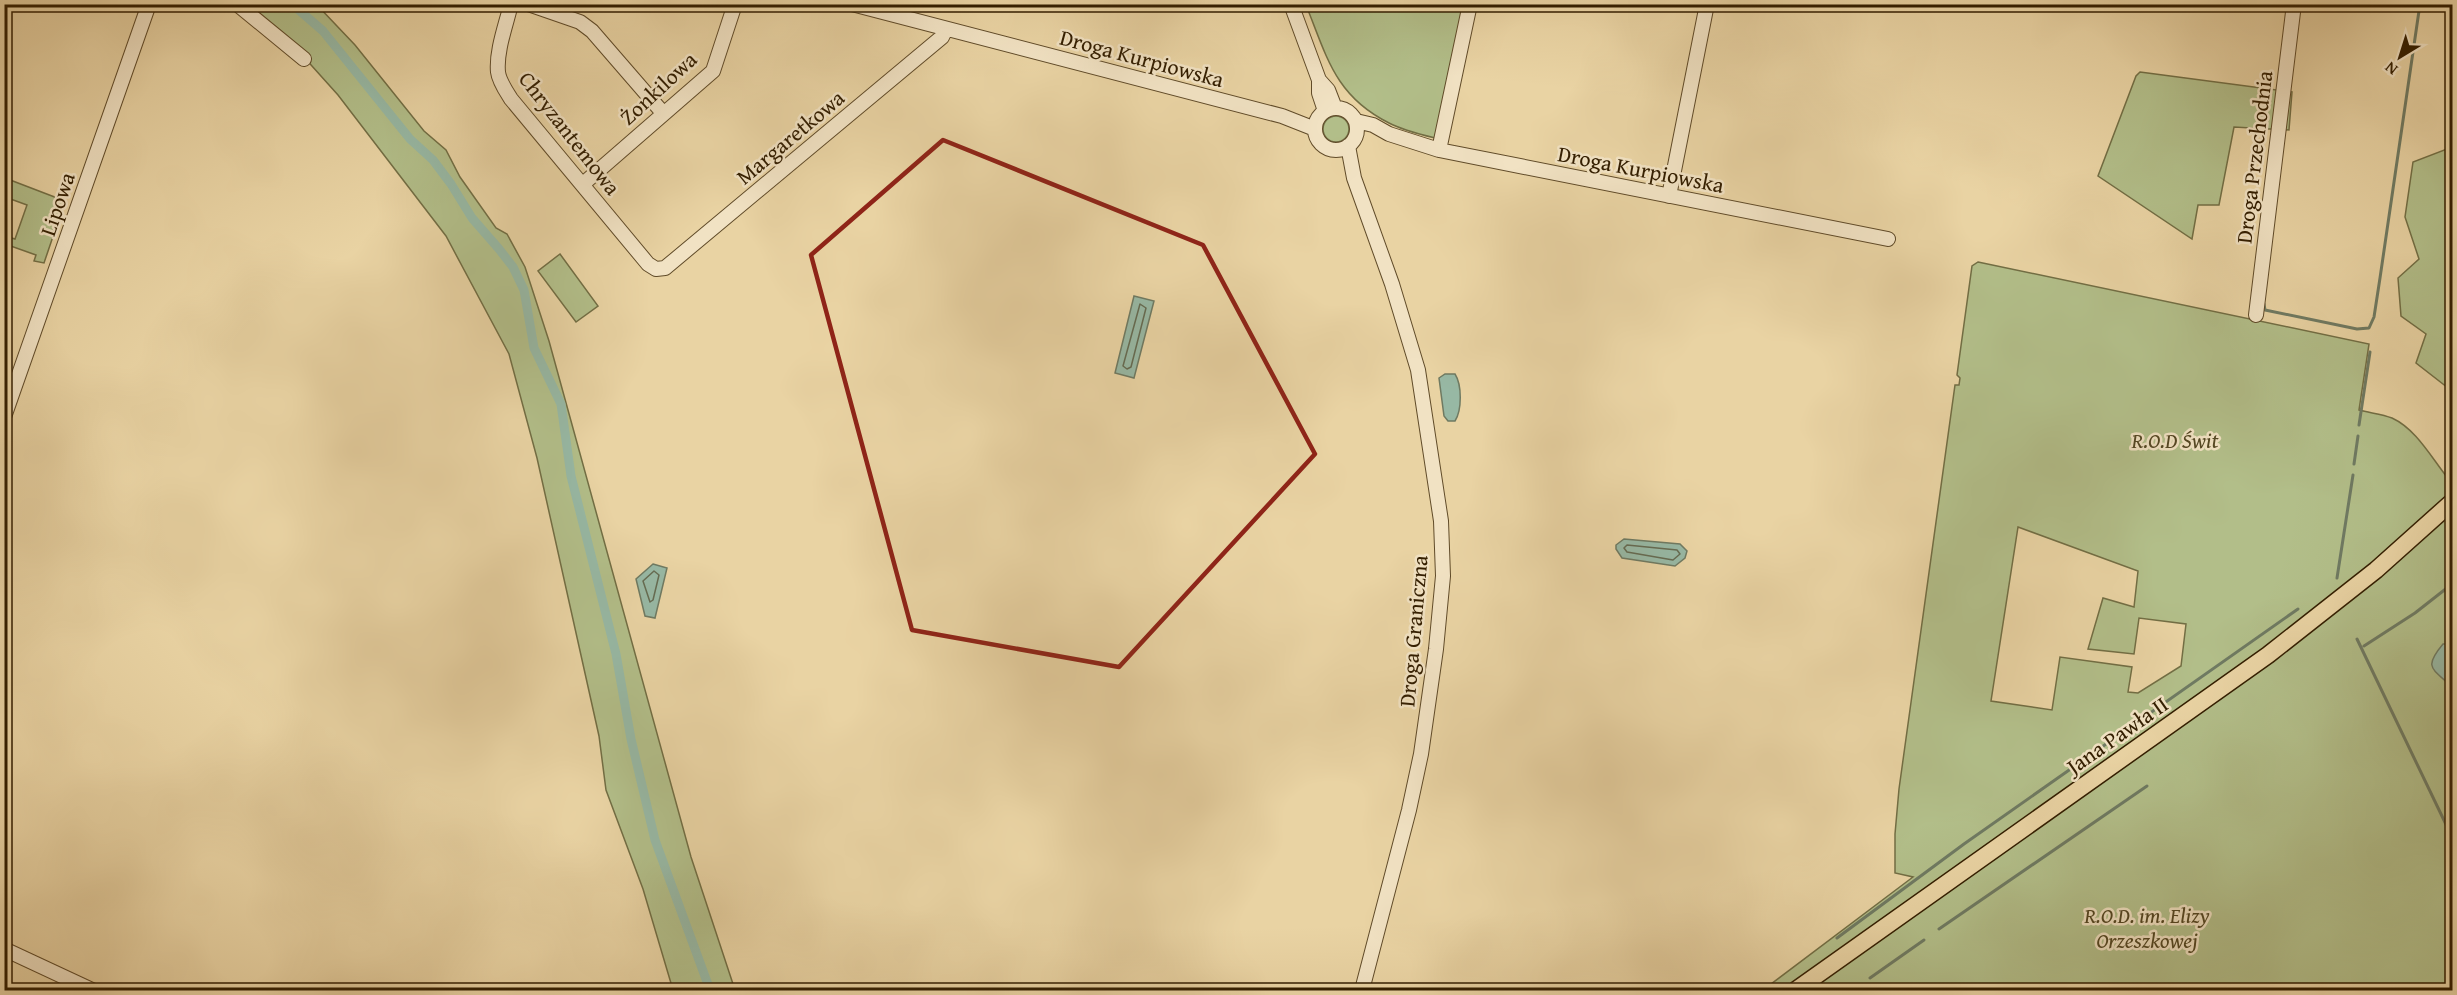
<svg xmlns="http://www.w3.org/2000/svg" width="2457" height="995" font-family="'Gentium Book Plus',serif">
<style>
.green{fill:#b2be89;stroke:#726e44;stroke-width:1.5;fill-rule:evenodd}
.water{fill:#97b8a4;stroke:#6f7a62;stroke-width:1.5}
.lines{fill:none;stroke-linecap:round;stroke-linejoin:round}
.shore{stroke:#656b52;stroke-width:1.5}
.stream{stroke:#6f7a62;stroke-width:3}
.canal{stroke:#97b8a4;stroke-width:9}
.minor-casing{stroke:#604b29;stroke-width:16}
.major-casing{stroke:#331e00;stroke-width:19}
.minor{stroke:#f1e2c3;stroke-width:14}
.major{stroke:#e9d3a3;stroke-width:16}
.marked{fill:none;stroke:#8f2418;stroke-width:4.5;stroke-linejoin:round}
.labels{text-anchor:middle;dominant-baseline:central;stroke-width:5;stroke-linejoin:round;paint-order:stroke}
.street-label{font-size:22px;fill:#331e00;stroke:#f1e2c3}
.park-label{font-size:22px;font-style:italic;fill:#534622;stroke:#f1e2c3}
</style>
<rect width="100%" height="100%" fill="#e9d3a3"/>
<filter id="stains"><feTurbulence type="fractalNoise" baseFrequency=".00333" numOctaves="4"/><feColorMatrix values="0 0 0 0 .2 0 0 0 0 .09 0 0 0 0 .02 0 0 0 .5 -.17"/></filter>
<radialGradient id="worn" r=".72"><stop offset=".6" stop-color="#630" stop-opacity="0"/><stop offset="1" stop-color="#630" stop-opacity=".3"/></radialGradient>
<path class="green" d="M248,5H317L355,45L424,131L446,150L460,177L496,228L507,234L525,267L549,341L691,857L735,990H673L643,889L606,790L599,736L537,458L509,354L446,236L338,95L294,46Z
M1306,5H1473L1447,141C1428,136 1406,132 1389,123C1335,96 1327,57 1306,5Z
M2140,72L2292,92L2289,130L2234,127L2219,205H2198L2192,239L2098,176L2136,76Z
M1323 129a13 13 0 1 1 26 0a13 13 0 1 1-26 0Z
M2452,147V391L2416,363L2426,334L2401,316L2398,278L2419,259L2405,217L2413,162Z
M5,178L65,201L44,263L34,261L36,255L5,244V236L15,239L27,205L5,197Z
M560,254L598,306L576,322L538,271Z
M1978,262L2369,344L2359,410C2370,413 2382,414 2392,418C2416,429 2431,457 2447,477L2452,472V990H1763L1913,877L1895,873V834L1899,789L1955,385H1959L1960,378L1957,375L1972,266ZM2018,527L2138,571L2134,607L2103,598L2088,649L2134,654L2139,618L2186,624L2181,666L2138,693L2128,692L2132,667L2060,657L2052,710L1991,701Z"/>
<path class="water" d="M1134,296L1154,301L1134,378L1115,373Z
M1445,374H1455C1462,385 1462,410 1455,421H1448L1444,416L1439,378Z
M1624,539L1680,544L1687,551L1685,558L1675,566L1622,558L1616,549V545Z
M653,564L667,568L655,618L645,616L636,579Z
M2443,644H2448L2452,649V687C2432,668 2423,668 2443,644Z"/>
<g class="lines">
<path class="shore" d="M1140,304L1146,308L1131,367L1127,369L1123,366Z
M1627,545L1677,550L1680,554L1673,560L1627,552L1624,548Z
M654,571L659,575L653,600L650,602L643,581Z"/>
<path class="stream" d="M2264,304L2265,310L2357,329L2369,328L2374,317L2380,278L2420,4
M2359,425L2370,352
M2354,464L2358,436
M2337,578L2353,475
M2357,639L2452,837
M2364,646L2415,613L2452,584
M1939,929L2147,786
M1837,938L1964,844L2298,609
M1870,978L1924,940"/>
<path class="canal" d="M292,4L323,31L410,139L433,160L451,184L472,218L499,249L513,267L524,290L534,348L561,404L571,476L616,654L631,739L655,840L710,990"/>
<defs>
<path id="minor" d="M237,4L304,59
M511,4C506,25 496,51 498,72C499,81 506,91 511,99L648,264L656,269L665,268L942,37L946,29
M528,4L580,22L592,31L663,113
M852,4L1282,116L1315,129
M1291,4L1319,80V93L1325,111
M1319,80L1328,90L1335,108
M1315 129a21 21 0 1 1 42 0a21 21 0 1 1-42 0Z
M1356,121L1373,125L1389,134L1439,150L1888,239
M1348,146L1354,178L1392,284L1418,370L1441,521L1443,576L1436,649L1421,754L1409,810L1362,990
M1439,150L1470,4
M583,184L713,71L735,4
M1669,196L1707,4
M2256,315L2294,4
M4,417L149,4
M4,949L92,990"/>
<path id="major" d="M1796,990L2268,655L2376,570L2452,502"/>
</defs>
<use href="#minor" class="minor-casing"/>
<use href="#major" class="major-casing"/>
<use href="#minor" class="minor"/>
<use href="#major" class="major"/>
</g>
<path class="marked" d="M943,140L1203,245L1315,454L1119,667L912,630L811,255Z"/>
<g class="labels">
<g class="street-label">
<text transform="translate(1142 58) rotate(15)">Droga Kurpiowska</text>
<text transform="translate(658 88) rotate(-43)">Żonkilowa</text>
<text transform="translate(570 133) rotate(52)">Chryzantemowa</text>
<text transform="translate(790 137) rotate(-40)">Margaretkowa</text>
<text transform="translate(2254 157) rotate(-83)">Droga Przechodnia</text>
<text transform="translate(1641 169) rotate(11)">Droga Kurpiowska</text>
<text transform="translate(57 204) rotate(-71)">Lipowa</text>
<text transform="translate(1413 631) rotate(-85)">Droga Graniczna</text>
<text transform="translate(2117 735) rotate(-35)">Jana Pawła II</text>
</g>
<g class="park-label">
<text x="2175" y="440">R.O.D Świt</text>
<text x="2147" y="915">R.O.D. im. Elizy<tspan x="2147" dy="25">Orzeszkowej</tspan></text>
</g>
</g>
<rect width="2457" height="995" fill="none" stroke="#e9d3a3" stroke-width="24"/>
<rect x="6" y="6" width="2445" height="983" fill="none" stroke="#331e00" stroke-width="3"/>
<rect x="12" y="12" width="2433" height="971" fill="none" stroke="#331e00" stroke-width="1.5"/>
<g transform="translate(2400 57) rotate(218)" stroke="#f1e2c3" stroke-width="4.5" paint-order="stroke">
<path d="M0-4.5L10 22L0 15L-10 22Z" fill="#331e00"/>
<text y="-9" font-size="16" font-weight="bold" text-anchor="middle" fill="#331e00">N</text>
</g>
<rect width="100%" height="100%" filter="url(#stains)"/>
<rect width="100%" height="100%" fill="url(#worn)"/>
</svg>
